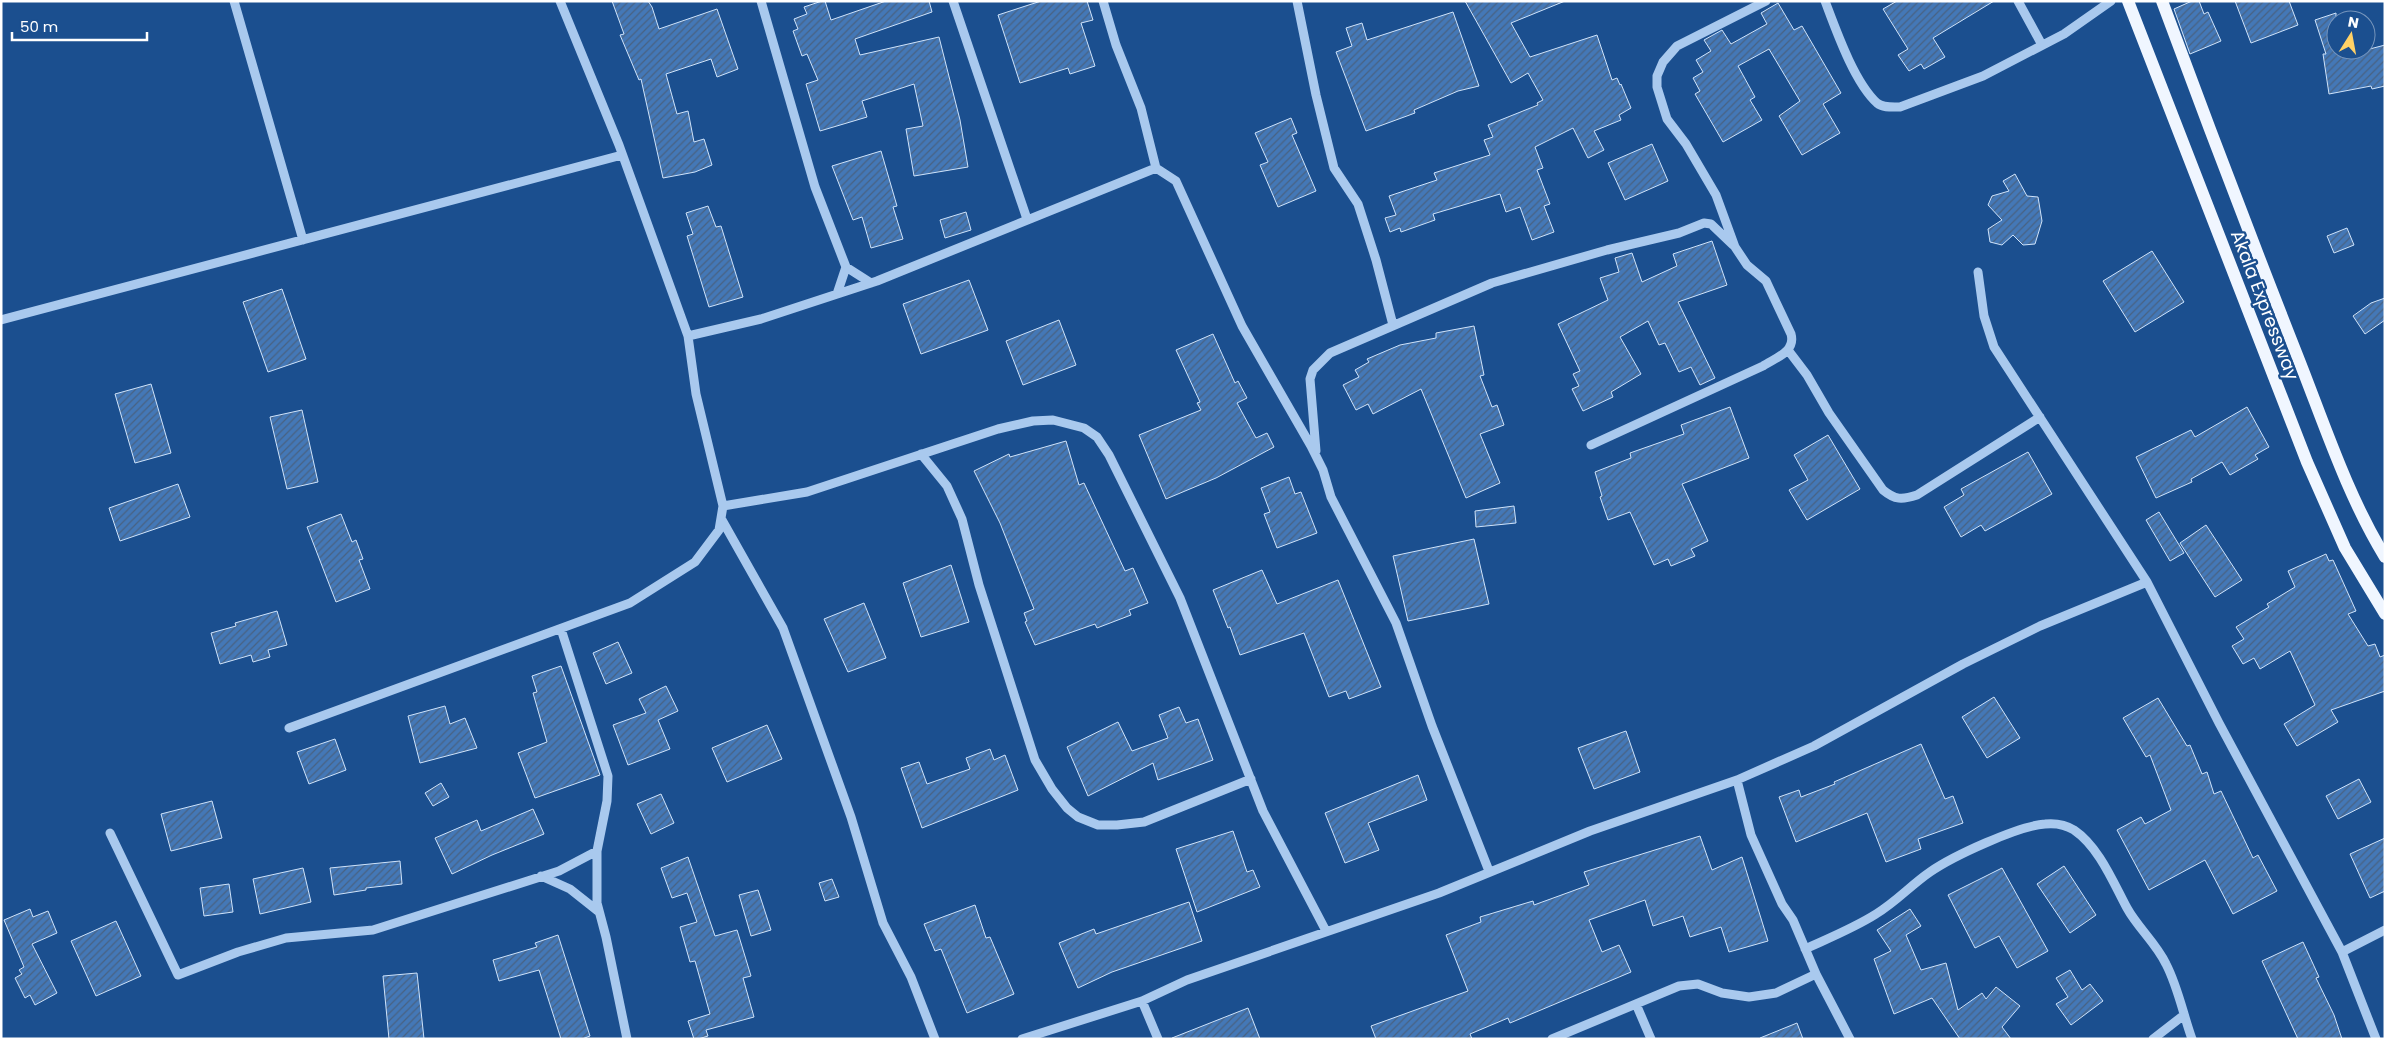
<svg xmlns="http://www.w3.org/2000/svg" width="2386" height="1040" font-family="Poppins,sans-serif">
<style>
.building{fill:url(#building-hatch);stroke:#cfe3fa}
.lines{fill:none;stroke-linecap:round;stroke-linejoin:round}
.minor{stroke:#a9c9ee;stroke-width:9}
.major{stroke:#f0f6ff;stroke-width:12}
.labels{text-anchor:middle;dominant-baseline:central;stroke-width:4.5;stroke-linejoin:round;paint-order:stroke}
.street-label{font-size:18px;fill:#fff;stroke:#1b4f8f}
</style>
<defs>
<pattern id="building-hatch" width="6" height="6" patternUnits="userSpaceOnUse" patternTransform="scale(1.25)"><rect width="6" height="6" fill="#4478b7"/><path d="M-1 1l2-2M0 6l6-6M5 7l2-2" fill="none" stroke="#486282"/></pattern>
</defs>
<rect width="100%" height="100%" fill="#1b4f8f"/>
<path class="building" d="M612,1H648L652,7L659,29L717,9L738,69L717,77L711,59L666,74L677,114L688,111L694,142L704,139L712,165L695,172L663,178L641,79L639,80L620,35L624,34Z
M822,1H825L831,20L886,1H929L932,12L855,39L860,55L939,37L960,120L968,167L914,176L906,129L923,126L914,84L862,101L867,117L820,131L806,84L818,80L807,54L802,56L793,31L798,29L794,19L807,14L804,7Z
M1041,1H1087L1093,20L1081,23L1095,66L1070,74L1068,68L1020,83L998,15Z
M1465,1H1565L1511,23L1530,57L1597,35L1612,80L1617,78L1620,85L1621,84L1631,108L1619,115L1621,120L1594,131L1604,150L1588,158L1573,128L1535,147L1543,168L1537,170L1550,204L1544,206L1554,232L1532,240L1520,207L1506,212L1500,194L1433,214L1435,220L1401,232L1400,228L1390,232L1385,218L1396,215L1389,196L1437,180L1434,173L1490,155L1484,140L1493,137L1488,125L1538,105L1537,103L1543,100L1528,73L1511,83Z
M1897,1H1994L1933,38L1945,57L1924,69L1921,64L1909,71L1898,55L1908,49L1883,9Z
M2192,1H2199L2204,14L2208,12L2221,41L2190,54L2174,9Z
M2235,1H2289L2298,25L2251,43Z
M1778,3L1794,30L1802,26L1841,93L1823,104L1840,133L1802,155L1779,116L1800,101L1769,49L1738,66L1755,97L1750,100L1762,120L1723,142L1695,94L1700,91L1693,78L1703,72L1696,60L1711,51L1704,40L1722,30L1731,44L1767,24L1761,13Z
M1453,12L1479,86L1458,91L1414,110L1415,113L1366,131L1336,52L1352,46L1346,28L1362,23L1367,40Z
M2336,13V50H2346L2347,55L2385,45V86L2372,89L2371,86L2329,94L2323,54H2326L2315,20Z
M1291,118L1297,133L1292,135L1316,191L1278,207L1260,165L1268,162L1255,133Z
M1652,144L1668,181L1625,200L1608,163Z
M881,151L897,206L893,207L903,239L871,248L862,217L853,220L832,166Z
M2015,174L2027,196L2038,197L2042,221L2035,244L2023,245L2013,235L2002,245L1990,242L1988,229L2002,220L1988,205L1992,196L2009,191L2003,181Z
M708,206L716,227L721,226L743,297L709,307L687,236L693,234L686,213Z
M966,212L971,230L945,238L940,220Z
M2347,228L2354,245L2334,253L2327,236Z
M1712,241L1727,285L1678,302L1715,378L1700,385L1691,367L1679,372L1665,343L1659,345L1648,321L1620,337L1641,374L1611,392L1613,397L1583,411L1572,389L1579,386L1573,374L1580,371L1558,324L1608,300L1600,278L1619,272L1615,258L1632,253L1642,282L1677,266L1673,254Z
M2152,251L2184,302L2135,332L2103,281Z
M969,280L988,330L921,354L903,304Z
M282,289L306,359L268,372L243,302Z
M2385,298V320L2365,334L2353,316L2371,303Z
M1059,320L1076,365L1023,385L1006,341Z
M1474,326L1484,375L1480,376L1492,407L1497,405L1504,425L1480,434L1500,483L1466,498L1421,389L1373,414L1368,404L1356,410L1343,385L1359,377L1355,370L1369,362L1367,359L1400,345L1436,338V333Z
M1213,334L1235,383L1238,381L1247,398L1237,403L1256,438L1267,433L1274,447L1216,478L1166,499L1139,435L1201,410L1197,403L1200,402L1176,350Z
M151,384L171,453L135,463L115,394Z
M1730,407L1749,458L1682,484L1708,541L1691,549L1695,556L1671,566L1668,559L1654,565L1630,512L1608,520L1600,497L1602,496L1595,472L1631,458L1630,453L1684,434L1681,425Z
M2247,407L2269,447L2255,455L2258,459L2230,475L2222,462L2191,479L2192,482L2156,498L2136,457L2191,430L2195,437Z
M302,410L318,482L287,489L270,417Z
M1828,435L1860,489L1807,520L1789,490L1808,480L1794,455Z
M1066,441L1079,485L1084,483L1125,571L1133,568L1148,603L1129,610L1131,615L1097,628L1095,624L1035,645L1025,622L1027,621L1024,613L1034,609L1000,523L974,471L1009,454L1010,457Z
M2028,452L2052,494L1985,531L1981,525L1961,537L1944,507L1964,495L1961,489Z
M1289,477L1295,494L1301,492L1317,533L1277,548L1264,514L1270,512L1261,488Z
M178,484L190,517L120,541L109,508Z
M1514,506L1516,523L1476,527L1475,511Z
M2159,512L2184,553L2170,561L2146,520Z
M341,514L352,542L356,540L363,559L359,560L370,589L336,602L307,527Z
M2206,525L2242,580L2215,597L2180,543Z
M1474,539L1489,604L1408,621L1393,556Z
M2326,554L2329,561L2333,560L2356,611L2348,614L2368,646L2375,644L2380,657L2385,655V691L2331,710L2338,722L2297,746L2284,724L2315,705L2290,651L2260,669L2254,658L2243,664L2232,646L2244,639L2236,627L2269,607L2267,604L2295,587L2288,571Z
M951,565L969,622L921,637L903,583Z
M1262,570L1277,604L1338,580L1381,687L1349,699L1346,691L1329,697L1304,633L1240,655L1230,627L1228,628L1213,590Z
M864,603L886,658L848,672L824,619Z
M277,611L287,645L268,650L270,657L253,662L251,655L220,664L211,633L236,626L235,623Z
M618,642L632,673L606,684L593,653Z
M561,666L600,775L535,798L518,753L547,742L533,693L537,692L532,676Z
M666,686L678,711L658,720L670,749L628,765L613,725L646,713L639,699Z
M1994,697L2020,738L1987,758L1962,717Z
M2158,698L2187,746L2190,745L2202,774L2207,772L2214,794L2221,791L2253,858L2258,855L2277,891L2233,914L2205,860L2149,890L2117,830L2141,817L2145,824L2171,810L2150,755L2146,757L2123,718Z
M445,706L450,724L465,718L477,748L420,763L408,716Z
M1179,707L1186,723L1198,719L1213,760L1158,780L1153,763L1088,796L1067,747L1118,722L1132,751L1168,738L1159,715Z
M767,725L782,759L727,782L712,748Z
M1626,731L1640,772L1594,789L1578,748Z
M335,739L346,770L309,784L297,752Z
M1921,744L1945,799L1953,796L1963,823L1918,839L1921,849L1886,862L1867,813L1796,842L1779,797L1799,790L1801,797L1835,784L1834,782Z
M990,749L994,760L1005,755L1018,790L922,828L901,768L919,762L927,784L970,769L966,758Z
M1418,775L1427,800L1368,823L1379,850L1345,863L1325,813Z
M2359,779L2371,802L2338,819L2326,796Z
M441,783L449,797L433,806L425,793Z
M661,794L674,823L651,834L637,804Z
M212,801L222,838L171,851L161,814Z
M533,809L544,834L492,855L452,874L435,838L477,820L481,831Z
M1233,831L1247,872L1253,870L1260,887L1197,912L1176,849Z
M1700,836L1712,870L1742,857L1768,941L1729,952L1721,927L1690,937L1683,916L1653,926L1645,900L1589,920L1602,952L1619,945L1631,972L1510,1023L1508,1018L1470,1034L1472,1039H1376L1371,1026L1468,991L1446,935L1481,922L1480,917L1533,901L1534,905L1589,885L1584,872Z
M2385,838V891L2370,898L2350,854Z
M688,857L715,936L737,930L751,976L743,978L754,1017L706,1030L708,1036L698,1039H694L688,1021L710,1014L695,961L690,962L680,927L697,922L687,893L672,898L661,868Z
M400,861L402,884L366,888V890L334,895L330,868Z
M2064,866L2096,915L2070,933L2037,884Z
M303,868L311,902L260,914L253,879Z
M2002,868L2048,951L2017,968L1999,936L1975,948L1948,895Z
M832,879L839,897L825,901L819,883Z
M229,884L233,912L204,916L200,888Z
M758,890L771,930L751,936L739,895Z
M1189,902L1202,941L1112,972L1078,988L1059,943L1094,929L1096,934Z
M975,905L986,938L990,937L1014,994L967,1013L941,949L935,951L924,924Z
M30,909L33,917L48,911L57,933L32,944L57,993L35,1005L30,995L25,998L15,978L22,974L19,970L24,967L4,920Z
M1910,909L1921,926L1906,935L1921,970L1946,963L1958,1010L1982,993L1986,999L1996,987L2020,1006L2002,1027L2011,1039H1960L1932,998L1894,1014L1874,959L1891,951L1877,930Z
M116,921L141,976L96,996L71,941Z
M558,935L590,1036L582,1039H561L539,970L499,981L493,960L537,947L535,943Z
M2303,942L2319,977L2316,978L2334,1015L2342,1039H2298L2262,961Z
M2070,970L2082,990L2090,984L2103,1001L2071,1025L2056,1004L2068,997L2056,978Z
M417,973L424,1039H389L383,976Z
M1248,1008L1260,1039H1172V1038Z
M1797,1023L1803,1039H1760V1038Z"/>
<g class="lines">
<path class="minor" d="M234,1L303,240
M761,1L815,187L846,267L871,283
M953,1L1027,219
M1103,1L1116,45L1141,108L1156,168
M1297,1L1316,95L1334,168L1358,204L1376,260L1393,325
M1825,1C1836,30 1854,82 1877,103C1883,108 1892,107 1900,107L1983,76L2064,34L2111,1
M2018,1L2042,45
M1156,168L1176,181L1242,326L1311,446L1323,470L1331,497L1396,623L1432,726L1489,871
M1978,272L1984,316L1994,347L2147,582L2219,723L2342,952L2376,1039
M837,294L846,267
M1,320L622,155
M688,336L761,319L877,281L1156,168
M1788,350L1807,375L1829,413L1883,490C1895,500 1902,500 1917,495L2040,417
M1591,445L1763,366C1775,358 1796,352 1791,334L1766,281L1747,265L1735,247L1716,195L1686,144L1667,119L1657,87V76L1663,62L1677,46L1766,1
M1316,451L1310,379L1313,370L1330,353L1492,283L1607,250L1679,233L1704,223L1711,224L1733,245
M921,454L947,486L962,519L979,585L1035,760L1052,789L1067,808L1078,817L1098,825H1117L1144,822L1251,779
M723,506L807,492L998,429L1033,421L1053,420L1084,428L1097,437L1109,455L1180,598L1263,811L1326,931
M722,520L783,628L851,817L883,923L911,977L935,1039
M561,629L608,776L607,801L597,851V903L606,937L627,1039
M289,728L630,603L695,562L719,530L723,506L696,394L688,336L619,145L560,1
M1737,780L1751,835L1782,904L1793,920L1816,974L1850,1039
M110,833L178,975L238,952L286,938L373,930L559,871L597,851
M541,876L570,889L599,912
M1805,949C1829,938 1854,928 1876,914C1896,902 1911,885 1930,872C1953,856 2018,826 2045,824C2055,823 2066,825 2074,830C2099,847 2113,882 2127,908C2138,928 2156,943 2166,964C2178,987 2183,1014 2192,1039
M2342,952L2385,930
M1142,1001L1158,1039
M1636,1004L1651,1039
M1022,1039L1142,1001L1187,980L1439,893L1590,831L1737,780L1814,746L1963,664L2040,626L2147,582
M1552,1039L1679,986L1698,984L1722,993L1749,997L1776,993L1816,974
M2153,1039L2184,1015"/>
<path class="major" d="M2128,1L2307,462L2345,548L2385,614
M2162,1C2206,120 2251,238 2297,355C2324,423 2347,495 2385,557"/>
</g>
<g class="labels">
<g class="street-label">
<text transform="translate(2265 305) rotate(69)">Akala Expressway</text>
</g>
</g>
<rect width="2386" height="1040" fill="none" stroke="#ffffff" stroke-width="5"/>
<g transform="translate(2351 35) rotate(11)"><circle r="24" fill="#1b4f8f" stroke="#7695bc"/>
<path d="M0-4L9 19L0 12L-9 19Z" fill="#ffd166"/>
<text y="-8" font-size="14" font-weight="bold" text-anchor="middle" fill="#ffffff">N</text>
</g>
<path d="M12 32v8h135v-8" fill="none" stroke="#ffffff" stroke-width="2.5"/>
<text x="20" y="32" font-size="15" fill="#ffffff" stroke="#1b4f8f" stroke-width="4" paint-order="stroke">50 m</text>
</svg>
